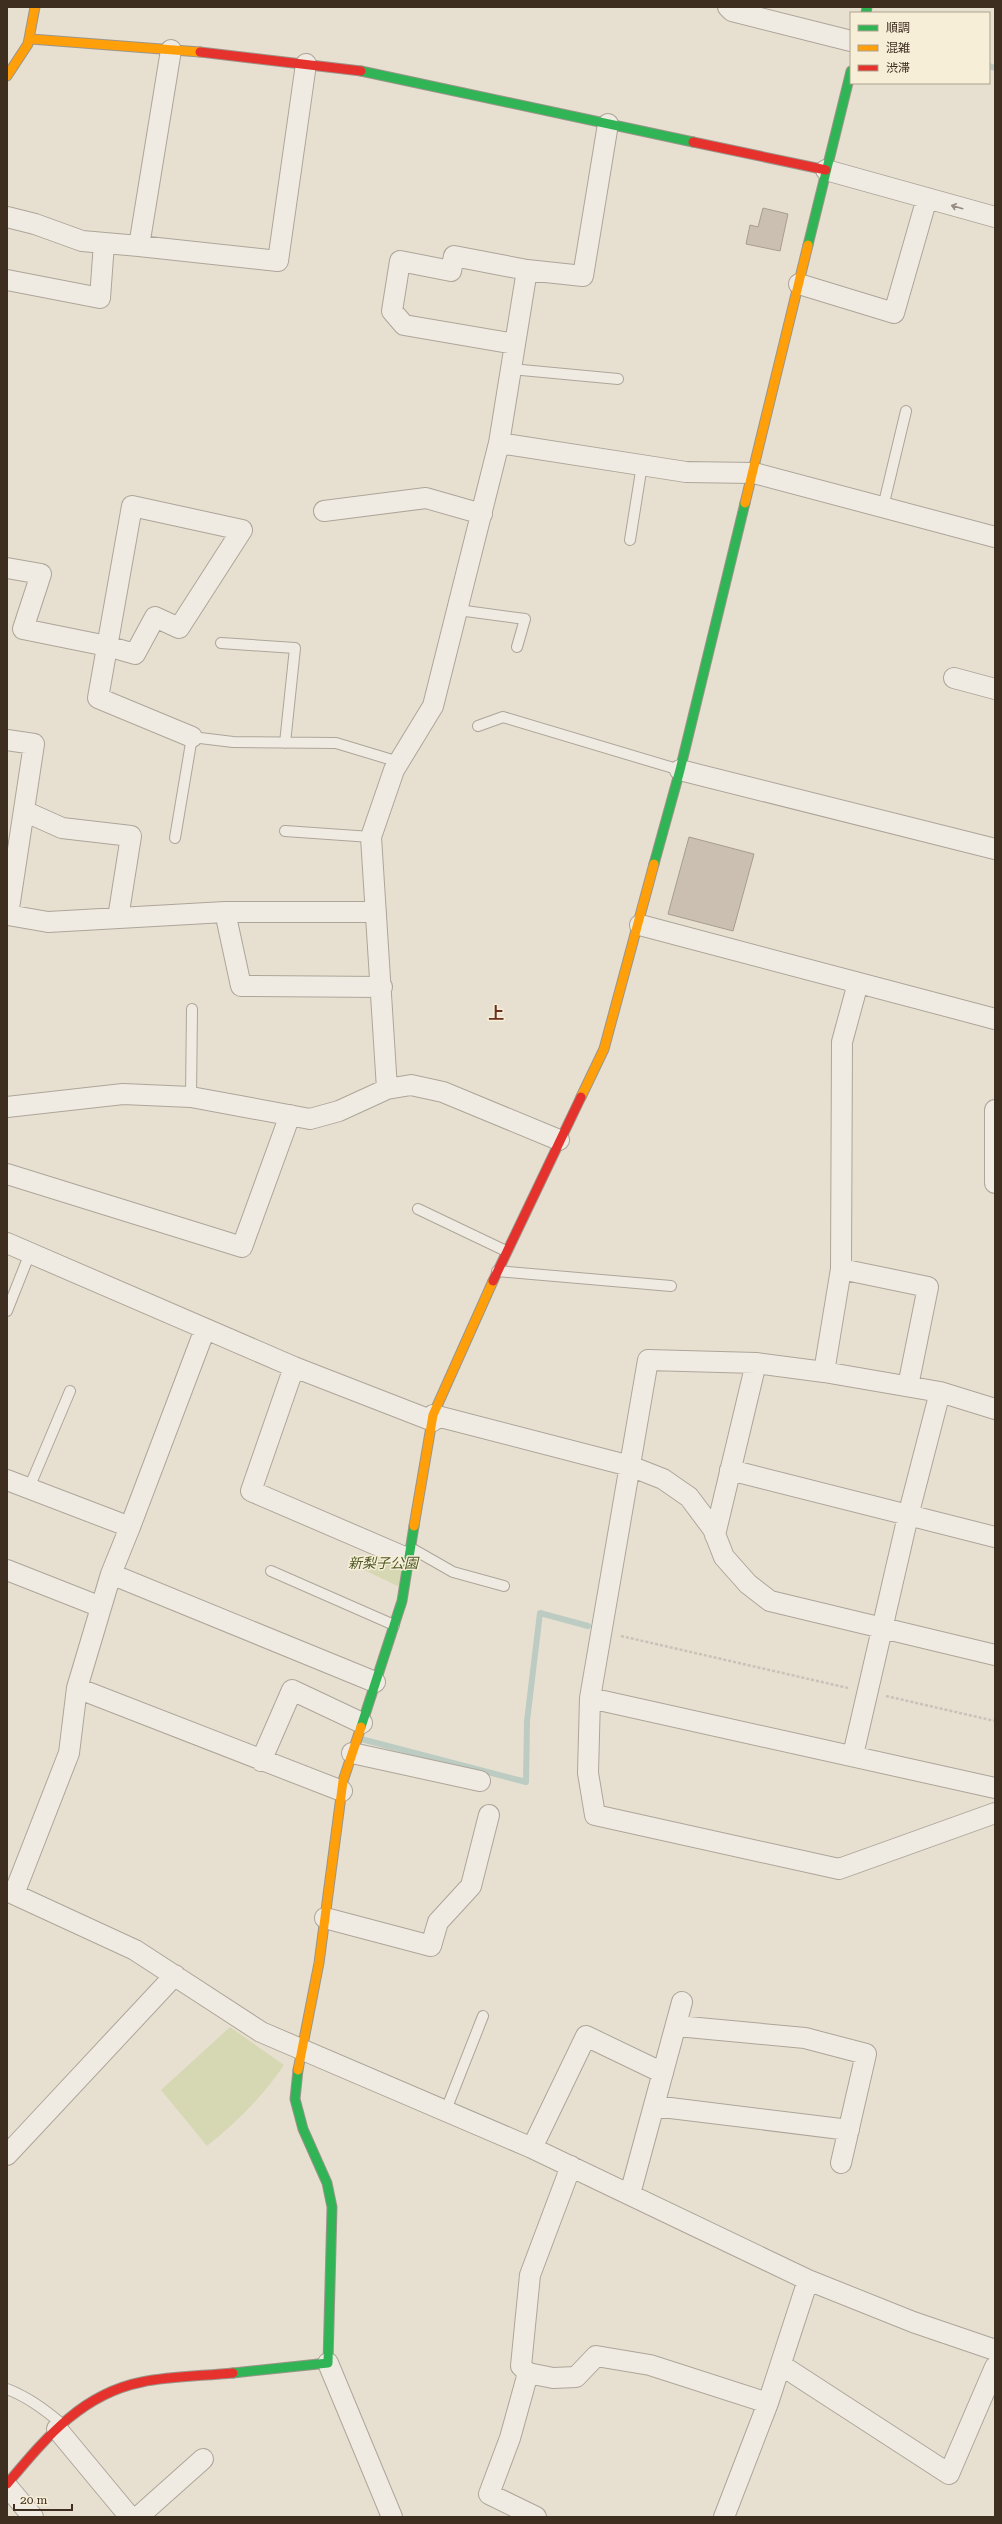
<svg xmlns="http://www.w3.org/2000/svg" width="1002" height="2524" font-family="'Roboto Serif','Noto Sans JP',serif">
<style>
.green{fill:#d6d7b3}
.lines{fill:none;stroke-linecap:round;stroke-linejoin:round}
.stream{stroke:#bcccc2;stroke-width:6}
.building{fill:#cbbfb2;stroke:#a89c90}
.lane-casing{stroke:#ada599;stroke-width:12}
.street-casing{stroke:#ada599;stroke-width:22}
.fast-casing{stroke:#9c958a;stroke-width:11}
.slow-casing{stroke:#9c958a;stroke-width:11}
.jam-casing{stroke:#9c958a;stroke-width:11}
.path{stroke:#c8c2b9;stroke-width:2.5;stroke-dasharray:3 2;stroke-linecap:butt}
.lane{stroke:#efebe3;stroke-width:10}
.street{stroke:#efebe3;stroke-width:20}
.fast{stroke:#30b455;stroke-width:9}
.slow{stroke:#ff9f0a;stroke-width:9}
.jam{stroke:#e5322d;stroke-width:9}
.oneway{stroke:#968c82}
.labels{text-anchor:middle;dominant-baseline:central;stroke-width:3;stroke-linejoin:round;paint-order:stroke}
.park-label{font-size:14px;font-style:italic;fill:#4d5a26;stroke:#f7eed8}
.quarter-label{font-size:16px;font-weight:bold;fill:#6b2e1e;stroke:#f7eed8}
</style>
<rect width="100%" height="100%" fill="#e7e0d1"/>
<path class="green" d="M376,1543L409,1559L404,1589L364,1570Z
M230,2027L284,2065C263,2096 237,2122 207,2146L161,2090Z"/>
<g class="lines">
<path class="stream" d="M989,66L995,68
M361,1739L526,1782L527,1721L540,1613L588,1626"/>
</g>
<path class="building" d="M763,208L788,214L780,251L746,244L750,225L758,227Z
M689,837L754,854L733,931L668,914Z"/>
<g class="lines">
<defs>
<path id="lane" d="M511,369L618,379
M883,507L906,411
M630,540L642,465
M458,610L525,619L517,647
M221,643L295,648L285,743
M478,726L503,717L680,770
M285,831L371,837
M175,838L192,737L233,742L336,743L399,762
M191,1097L192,1009
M418,1209L506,1251
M497,1271L671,1286
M7,1311L30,1253
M29,1488L70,1391
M411,1548L453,1572L504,1586
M271,1571L394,1625
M446,2110L483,2016
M7,2389C28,2397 45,2410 62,2424"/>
<path id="street" d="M728,7L732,11L851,41
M826,170L995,217
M7,217L35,224L82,241L139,246L171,50
M139,246L278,261L306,64
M7,280L100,298L104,243
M799,284L894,313L927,198
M515,344L404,325L392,311L400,261L451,271L454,256L527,270L583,276L608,124
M499,443L686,472L754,473L995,537
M324,511L426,498L482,514
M7,568L41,574L23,629L107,646L135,654L155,617L179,628L242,530L132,506L98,698L192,737
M954,678L995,689
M7,740L34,744L8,915L48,922L225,912H376
M680,770L995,849
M24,811L62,828L131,836L118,918
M225,912L241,986L382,987
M640,925L995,1019
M387,1089L371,837L394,770L433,706L499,443L527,270
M7,1107L123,1094L191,1097L310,1119L339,1111L387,1089L411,1085L443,1092L559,1140
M995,1110V1183
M7,1174L242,1247L290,1115
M7,1243L294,1367L433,1421
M841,1269L928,1287L908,1386
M294,1367L251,1491L409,1559
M824,1372L841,1269L842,1042L858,983
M995,1409L940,1392L824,1372L756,1363L648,1360L590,1698L588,1773L595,1815L839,1869L995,1813
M433,1415L630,1466L663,1479L689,1497L713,1529L724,1557L748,1584L770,1601L995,1655
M730,1470L995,1537
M7,1480L130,1527L111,1574L77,1688L69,1753L14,1894
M130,1527L205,1329
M715,1535L756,1363
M7,1570L101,1607
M111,1574L375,1682
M77,1688L342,1791
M590,1698L995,1788
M352,1753L480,1781
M853,1755L908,1516L940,1392
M261,1761L292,1690L362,1723
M7,1891L135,1950L261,2032L532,2148L808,2280L913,2322L995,2350
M325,1918L431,1946L438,1922L471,1886L489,1815
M677,2026L805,2038L866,2054L841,2163
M654,2106L849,2130
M532,2148L586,2036L663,2073
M7,2155L175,1975
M630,2194L682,2002
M328,2363L392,2517
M781,2365L949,2474L995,2367
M528,2373L553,2378L576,2377L596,2356L650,2365L768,2403
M57,2429L130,2517
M7,2486L33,2517
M138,2517L203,2459
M536,2517L489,2494L510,2438L528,2373L521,2366L530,2275L571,2166
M724,2517L768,2403L808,2280"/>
<path id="fast" d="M866,13L867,7
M361,71L693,142
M808,245L851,71
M654,864L680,770L745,503
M361,1727L402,1601L414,1526
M233,2373L328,2363L332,2207L327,2183L303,2129L295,2099L298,2070"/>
<path id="slow" d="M31,39L200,52
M7,76L28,44L35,7
M745,503L808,245
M581,1097L604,1049L654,864
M414,1526L433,1415L493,1281
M298,2070L319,1963L343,1781L361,1727"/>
<path id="jam" d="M200,52L361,71
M693,142L826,170
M493,1281L581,1097
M7,2484C45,2439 81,2394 142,2382C171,2376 203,2376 233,2373"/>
</defs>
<use href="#lane" class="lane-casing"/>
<use href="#street" class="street-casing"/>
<use href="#fast" class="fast-casing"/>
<use href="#slow" class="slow-casing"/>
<use href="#jam" class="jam-casing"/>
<path class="path" d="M621,1636L848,1688
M886,1696L995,1721"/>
<use href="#lane" class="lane"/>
<use href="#street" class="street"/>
<use href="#fast" class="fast"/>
<use href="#slow" class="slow"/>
<use href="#jam" class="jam"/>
</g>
<defs><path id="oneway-shaft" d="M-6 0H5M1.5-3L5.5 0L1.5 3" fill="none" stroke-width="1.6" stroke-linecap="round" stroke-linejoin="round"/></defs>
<use class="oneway" href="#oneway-shaft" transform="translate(957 207) rotate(-164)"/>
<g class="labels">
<g class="park-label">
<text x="383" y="1563">新梨子公園</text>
</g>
<g class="quarter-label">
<text x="496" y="1013">上</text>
</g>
</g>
<rect width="1002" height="2524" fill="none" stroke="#3d2e20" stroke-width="16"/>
<rect x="850" y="12" width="140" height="72" fill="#f7eed8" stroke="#ada18e"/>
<rect x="858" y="25" width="20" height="6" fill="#30b455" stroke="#ada18e"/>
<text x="886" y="32" font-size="12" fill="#3d2e20">順調</text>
<rect x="858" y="45" width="20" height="6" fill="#ff9f0a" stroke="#ada18e"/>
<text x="886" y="52" font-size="12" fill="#3d2e20">混雑</text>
<rect x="858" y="65" width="20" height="6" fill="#e5322d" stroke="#ada18e"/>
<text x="886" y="72" font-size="12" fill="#3d2e20">渋滞</text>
<path d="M14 2504v6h58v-6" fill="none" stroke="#3d2e20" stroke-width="2"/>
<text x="20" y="2504" font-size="12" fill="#3d2e20" stroke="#f7eed8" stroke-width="3" paint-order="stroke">20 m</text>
</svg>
